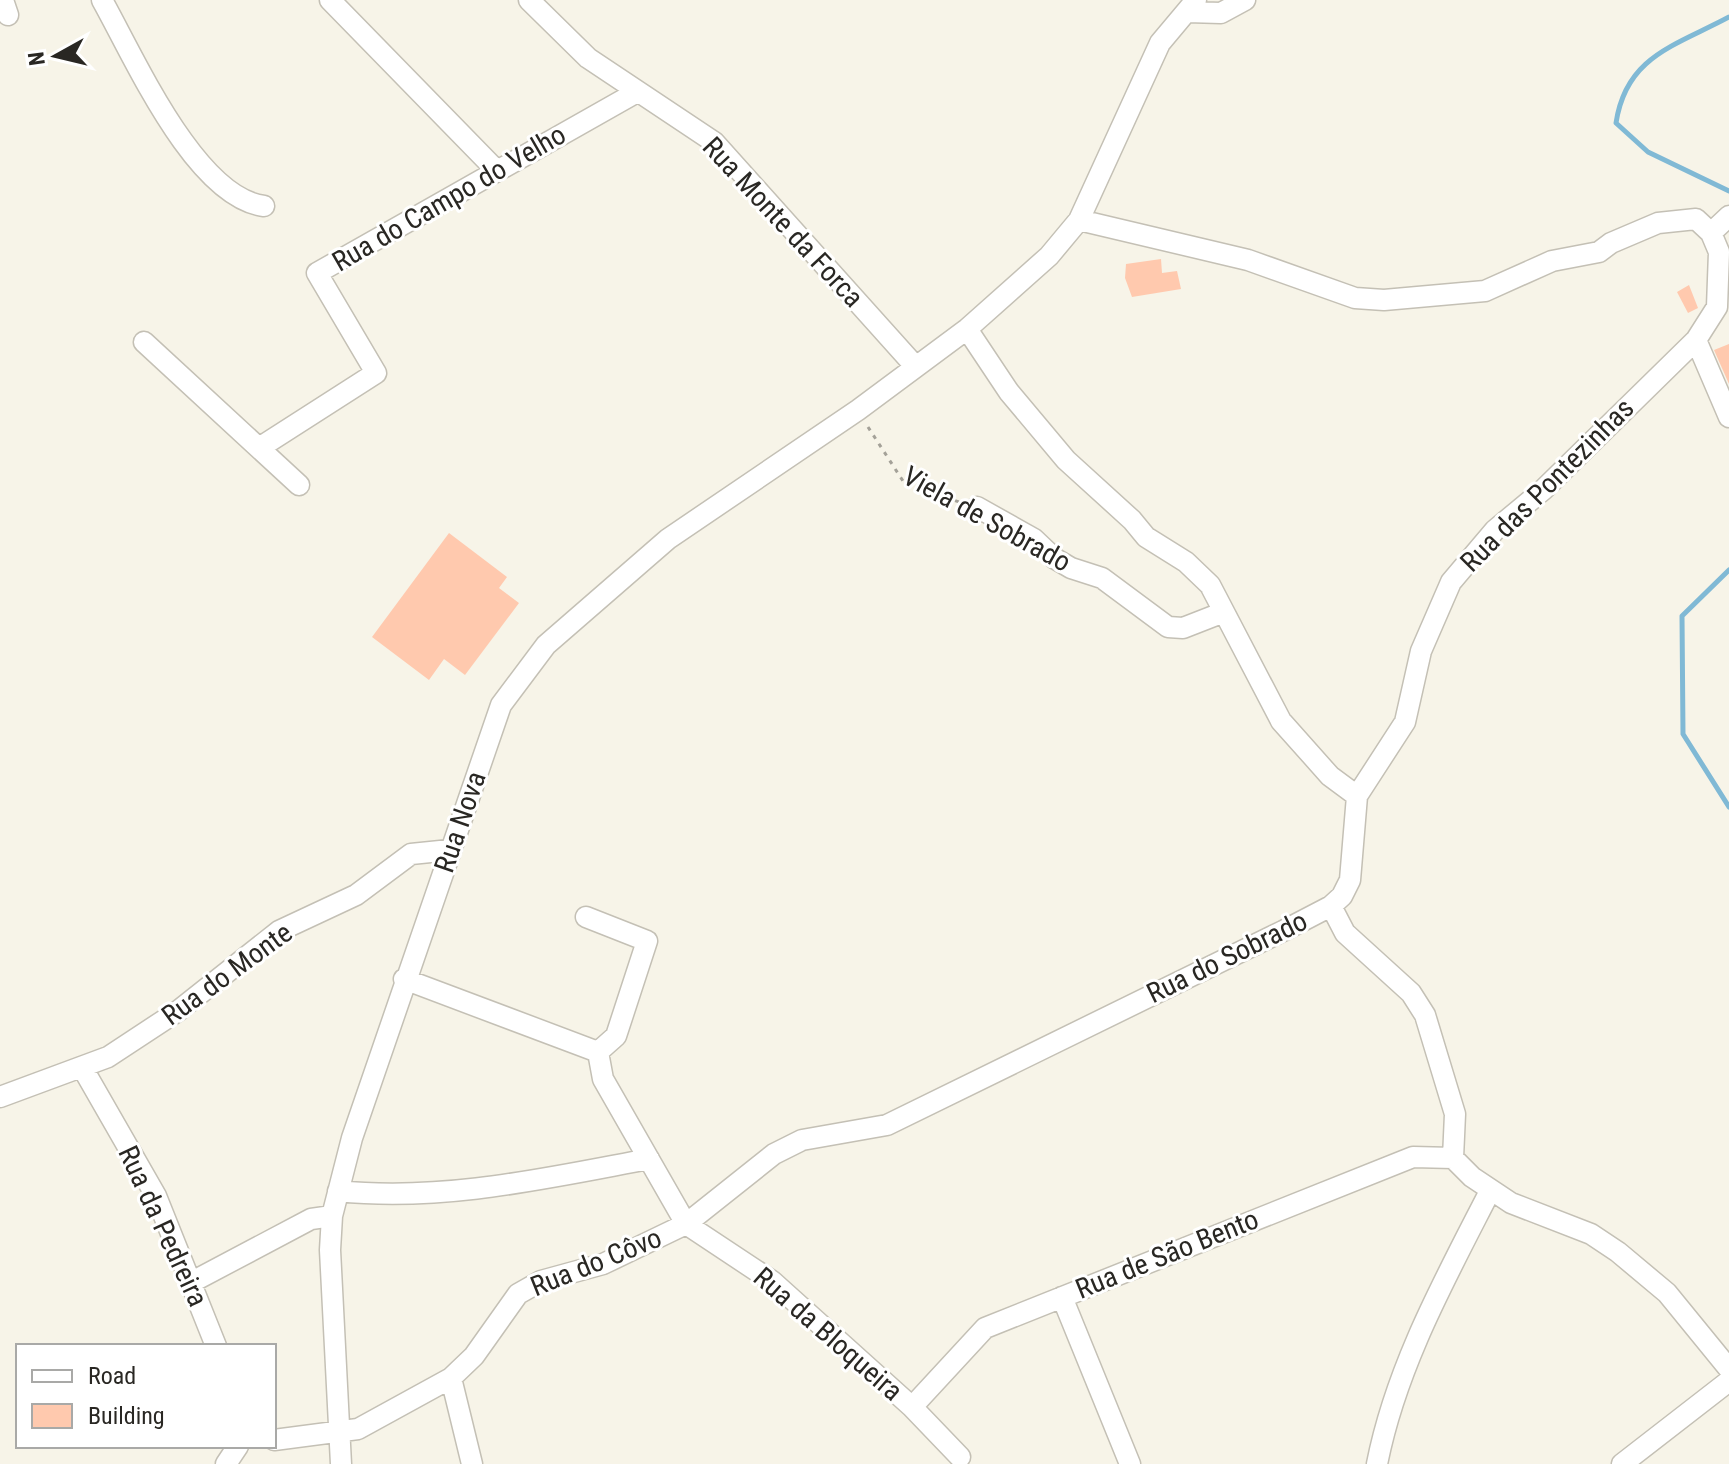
<svg xmlns="http://www.w3.org/2000/svg" width="1729" height="1464" font-family="'Roboto Condensed',sans-serif">
<style>
.lines{fill:none;stroke-linecap:round;stroke-linejoin:round}
.stream{stroke:#80b9d5;stroke-width:5}
.building{fill:#ffc9ae}
.minor-casing{stroke:#c4c0b5;stroke-width:23}
.path{stroke:#a4a198;stroke-width:3;stroke-dasharray:4 6;stroke-linecap:butt}
.minor{stroke:#fff;stroke-width:20}
.labels{text-anchor:middle;dominant-baseline:central;stroke-width:6;stroke-linejoin:round;paint-order:stroke}
.street-label{font-size:28px;fill:#292723;stroke:#fff}
</style>
<rect width="100%" height="100%" fill="#f7f4e8"/>
<g class="lines">
<path class="stream" d="M1729,17C1675,46 1626,56 1616,123L1648,152L1729,191
M1729,570L1682,616L1683,734L1729,807"/>
</g>
<path class="building" d="M1161,259L1162,273L1177,271L1181,289L1132,297L1125,278L1126,264Z
M1689,285L1698,308L1688,313L1677,292Z
M1729,344V384L1714,350Z
M449,533L507,577L499,588L519,603L465,675L444,659L429,680L372,637Z"/>
<g class="lines">
<defs>
<path id="minor" d="M3,0L8,15
M102,0C134,57 195,197 264,206
M330,0L496,170
M529,0L588,58L714,142L915,366
M1187,12L1221,13L1245,0
M1079,220L1248,260L1355,298L1384,300L1485,291L1552,261L1599,252L1611,243L1658,223L1696,219L1711,233
M967,329L1009,392L1066,460L1132,520L1146,537L1186,562L1210,585L1281,721L1330,776L1357,796
M1696,340L1729,417
M144,342L299,485
M259,448L376,373L317,273L637,92
M977,507L1034,539L1054,558L1071,568L1102,578L1168,627L1183,628L1224,612
M1331,906L1345,933L1411,993L1425,1015L1455,1114L1453,1158L1472,1177L1511,1203L1591,1234L1618,1252L1667,1293L1729,1369
M586,917L647,941L616,1036L598,1052
M404,979L598,1052
M598,1052L603,1079L686,1224L772,1281L912,1407L960,1457
M82,1067L156,1196L216,1346
M0,1097L108,1057L178,1011L279,931L356,895L411,854L450,850
M338,1191C443,1202 547,1178 649,1159
M192,1282L311,1219L332,1216
M1062,1297L1130,1464
M912,1407L985,1328L1413,1157L1453,1158
M274,1440L358,1429L451,1378
M226,1464L238,1446
M341,1464L330,1250L332,1216L352,1138L501,705L546,645L668,539L858,410L967,329L1049,256L1079,220L1160,43L1196,0
M472,1464L451,1378L474,1356L518,1294L541,1281L603,1264L686,1224L774,1154L802,1140L887,1125L1283,931L1331,906L1342,896L1350,880L1357,796L1405,722L1421,651L1451,582L1495,530L1543,490L1696,340L1717,307L1719,252L1711,233L1729,216
M1377,1464C1396,1367 1445,1279 1490,1191
M1622,1464L1729,1381"/>
</defs>
<use href="#minor" class="minor-casing"/>
<path class="path" d="M868,427L903,481L959,502"/>
<use href="#minor" class="minor"/>
</g>
<g class="labels">
<g class="street-label">
<text transform="translate(449 198) rotate(-30)">Rua do Campo do Velho</text>
<text transform="translate(783 222) rotate(47)">Rua Monte da Forca</text>
<text transform="translate(1547 485) rotate(-45)">Rua das Pontezinhas</text>
<text transform="translate(987 519) rotate(29)">Viela de Sobrado</text>
<text transform="translate(460 822) rotate(-71)">Rua Nova</text>
<text transform="translate(1227 957) rotate(-26)">Rua do Sobrado</text>
<text transform="translate(227 974) rotate(-36)">Rua do Monte</text>
<text transform="translate(163 1226) rotate(65)">Rua da Pedreira</text>
<text transform="translate(1167 1254) rotate(-22)">Rua de São Bento</text>
<text transform="translate(596 1262) rotate(-22)">Rua do Côvo</text>
<text transform="translate(828 1334) rotate(41)">Rua da Bloqueira</text>
</g>
</g>
<rect x="16" y="1344" width="260" height="104" fill="#ffffff" stroke="#a9a9a7" stroke-width="2"/>
<rect x="32" y="1370" width="40" height="12" fill="#ffffff" stroke="#a9a9a7" stroke-width="2"/>
<text x="88" y="1384" font-size="24" fill="#292723">Road</text>
<rect x="32" y="1404" width="40" height="24" fill="#ffc9ae" stroke="#a9a9a7" stroke-width="2"/>
<text x="88" y="1424" font-size="24" fill="#292723">Building</text>
<g transform="translate(56 56) rotate(262)" stroke="#ffffff" stroke-width="6" paint-order="stroke">
<path d="M0-6L14 30L0 20L-14 30Z" fill="#292723"/>
<text y="-12" font-size="22" font-weight="bold" text-anchor="middle" fill="#292723">N</text>
</g>
</svg>
